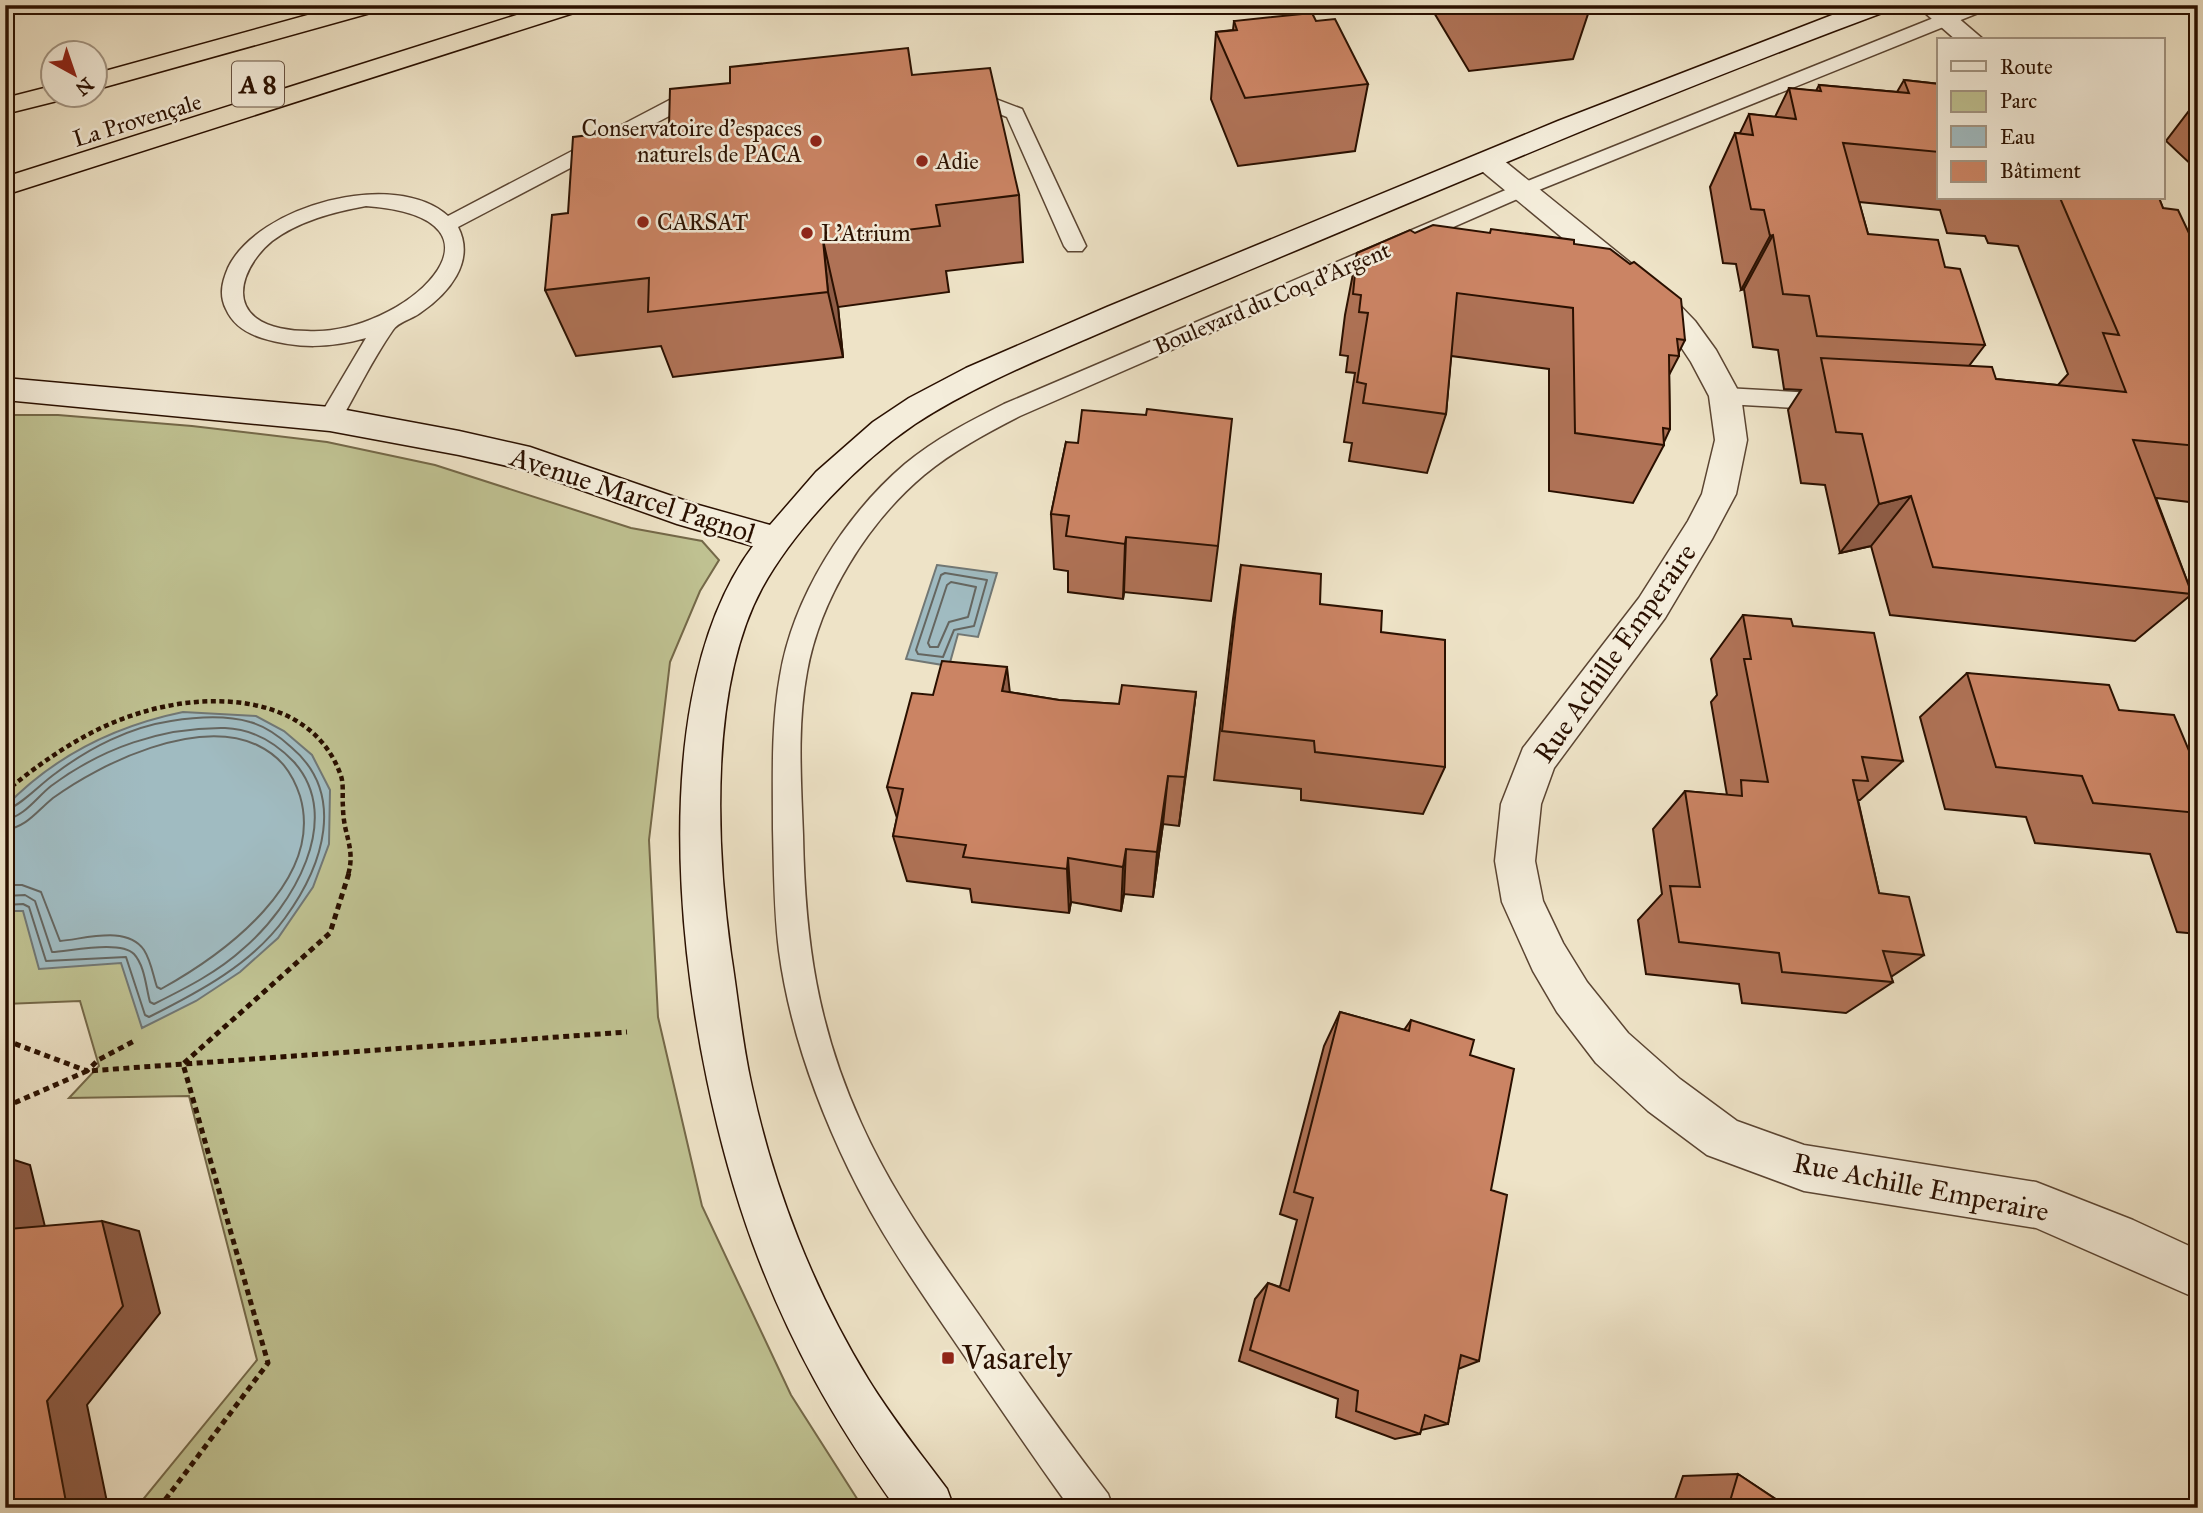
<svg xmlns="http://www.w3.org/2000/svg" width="2203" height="1513" font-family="'IM FELL Great Primer',serif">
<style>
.green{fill:#bfc191;stroke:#746848;stroke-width:2}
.water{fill:#a0bbc1;stroke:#717774;stroke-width:2}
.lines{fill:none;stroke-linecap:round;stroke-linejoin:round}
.shore{stroke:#656660;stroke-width:2}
.lane-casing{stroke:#5b4532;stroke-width:3}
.street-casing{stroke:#5b4532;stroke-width:3}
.secondary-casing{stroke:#2a1000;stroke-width:3}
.highway-casing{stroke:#2a1000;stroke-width:3}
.path-far1{stroke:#2a1000;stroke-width:4.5;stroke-dasharray:5 3.5;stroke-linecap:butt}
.path{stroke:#2a1000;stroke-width:5;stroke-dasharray:6 4.5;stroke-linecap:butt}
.lane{fill:#f4eddb;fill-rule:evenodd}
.street{fill:#f4eddb;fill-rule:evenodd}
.secondary{fill:#f4eddb;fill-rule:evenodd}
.highway{fill:#eee3c7;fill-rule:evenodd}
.wall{fill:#af7256;stroke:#2a1000;stroke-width:2;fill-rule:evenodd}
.shaded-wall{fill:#8e5c46;stroke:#2a1000;stroke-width:2}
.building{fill:#cb8464;stroke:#2a1000;stroke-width:2}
.poi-dot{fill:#8f2418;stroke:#f4eddb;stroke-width:2.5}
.labels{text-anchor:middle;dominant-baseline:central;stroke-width:5;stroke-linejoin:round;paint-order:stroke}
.far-street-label{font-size:23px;fill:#2a1000;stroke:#f4eddb}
.far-poi-label{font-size:23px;fill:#2a1000;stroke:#f4eddb;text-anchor:start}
.shield{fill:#f4eddb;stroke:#675242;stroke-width:2}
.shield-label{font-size:26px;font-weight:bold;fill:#2a1000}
.street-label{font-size:28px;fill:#2a1000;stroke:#f4eddb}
.near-poi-label{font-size:33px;fill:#2a1000;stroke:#f4eddb;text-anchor:start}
</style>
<rect width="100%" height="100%" fill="#eee3c7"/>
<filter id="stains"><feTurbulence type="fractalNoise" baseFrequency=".00286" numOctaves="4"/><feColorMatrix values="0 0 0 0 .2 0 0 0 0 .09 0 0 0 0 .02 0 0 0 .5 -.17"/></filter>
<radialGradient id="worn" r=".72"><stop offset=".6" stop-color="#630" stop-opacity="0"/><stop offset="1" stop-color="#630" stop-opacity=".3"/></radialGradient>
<path class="green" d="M5,415H58L192,426L327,442L435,465L631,528L702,541L719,560L700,591L670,662L649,840L658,1017L702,1206L791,1395L863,1508H136L257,1360L189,1096L69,1098L99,1066L80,1001L5,1004Z"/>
<path class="water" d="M937,565L997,573L978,637L958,634L949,666L906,659Z
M183,712L256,716L284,731L312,755L330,790L329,844L313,887L278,938L240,972L196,1001L142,1028L121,963L39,969L23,911H5V807C54,756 115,726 183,712Z"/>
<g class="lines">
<path class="shore" d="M945,573L987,580L974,626L954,630L943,657L918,654L916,650L941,575Z
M951,582L976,587L968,617L949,622L938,647H930L928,643L947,585Z
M5,811C24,803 39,785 56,773C89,748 130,727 171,721C196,717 226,715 250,722C265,726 279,736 291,747C347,794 323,866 285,918C252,964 199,992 149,1017L145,1015L126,957L46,961L29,907L23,904L5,905
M5,820C25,816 36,798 51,786C102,748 162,727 225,728C252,729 275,742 294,762C345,819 292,907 244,948C218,972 186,988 154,1004L150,1002C146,988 145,966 134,954C121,940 71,951 52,952L35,901L25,895L5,896
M5,830C27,827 37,811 53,798C101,763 197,717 257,745C280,756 292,772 300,796C325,881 224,954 161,989L157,987C153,975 151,961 144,950C127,925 85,939 60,941L41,892L22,885H5"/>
<defs>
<path id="lane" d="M1966,5H1991L1988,9L1529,194L1020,416C987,433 953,451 924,475C867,523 820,599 807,672C797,726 801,781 803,835C805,940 817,1026 861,1123C892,1192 936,1254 979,1315C1021,1376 1063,1436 1108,1494L1113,1508H1070C1031,1454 994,1399 957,1345C918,1288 879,1232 849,1170C816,1102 789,1026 779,951C774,911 774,870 773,829C773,778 771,726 780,676C793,597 845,515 905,464C935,439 970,421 1004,404L1515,186Z
M964,87L1022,109L1086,246L1082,251H1068L1064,246L1007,117L957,97L955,93L957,89Z
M703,89L710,91L712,95L710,99L694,103L458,227C476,262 448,294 420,313C412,319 398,322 393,330C372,360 356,394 338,425L330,427L322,425L318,419L366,338C330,348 298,349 262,338C246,333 233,325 226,309C219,295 222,282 228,268C257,206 395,168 448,216L681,94ZM366,206C530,218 403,337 307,331C291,331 269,328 256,318C228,296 251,258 272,241C299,221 333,212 366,206Z
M1725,388L1831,394L1839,396L1843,402L1839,408L1831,410L1725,404L1717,402L1713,396L1717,390Z"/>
<path id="street" d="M1916,5H1943L1984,40H1956Z
M1487,153L1497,155L1669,294L1695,321L1716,350L1741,396L1747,440L1736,494L1712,539L1665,618L1554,768L1541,804L1535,861L1543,901L1563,943L1587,982L1628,1033L1680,1079L1737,1121L1804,1145L2036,1182L2133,1220L2198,1250V1299L2036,1228L1804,1191L1707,1155L1648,1111L1596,1063L1557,1012L1533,971L1502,902L1495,861L1501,804L1523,748L1639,598L1688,521L1702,494L1715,440L1709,396L1691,362L1673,335L1647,308L1477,167L1473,161L1477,155Z"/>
<path id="secondary" d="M1858,5H1893L1890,10C1682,87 1478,174 1273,260C1211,286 1148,312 1086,339C1028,364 969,389 915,424C859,462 795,528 762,588C709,686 716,846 731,954C738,998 742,1043 752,1087C774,1189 814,1291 868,1379C892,1418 920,1453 947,1489L954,1508H896C834,1421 790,1344 753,1244C686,1062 630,712 753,546L677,524L525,470L459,455L330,431L5,400V378L330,407L459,431L530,447L695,504L770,525L816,472L873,422L909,398L966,368L1107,307L1558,121Z"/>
<path id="highway" d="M344,5H384L381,10L94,90V74Z
M548,5H586L583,10L5,195V177Z
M52,86V94H65L61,100L5,114V98Z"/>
</defs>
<use href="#lane" class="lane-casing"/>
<use href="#street" class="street-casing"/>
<use href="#secondary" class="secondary-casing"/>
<use href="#highway" class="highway-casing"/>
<path class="path-far1" d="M5,792C46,758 91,727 143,712C213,691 313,695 341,776C344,785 342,798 343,807C343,835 356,848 348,875"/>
<path class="path" d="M5,1040L87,1071L98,1060L136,1040
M5,1107L87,1071L627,1032
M159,1508L268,1363L183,1064L330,933L349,873"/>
<use href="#lane" class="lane"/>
<use href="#street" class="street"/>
<use href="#secondary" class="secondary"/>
<use href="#highway" class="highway"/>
</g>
<path class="wall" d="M1434,5H1591L1573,59L1469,71L1433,11Z
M1234,21H1316L1368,84L1355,151L1238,166L1211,99L1216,32L1233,30Z
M912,75L1019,195L1023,262L946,271L949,292L838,307L843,357L673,377L661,346L576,356L545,290L568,213L669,126L730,83Z
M1904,80L1939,84V198H2159L2163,208L2198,252V503L2156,498L2192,594L2135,641L1890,615L1871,546L1840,553L1825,485L1801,483L1788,410L1801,390L1784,389L1778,350L1753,347L1744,289L1741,290L1736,264L1723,263L1710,187L1735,133H1740L1749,114L1775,117L1789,88L1816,91L1819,85L1897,92ZM1859,202L1940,210L1947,233L1985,236L1988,243L2018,246L2068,374L2058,385L1996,379L1969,366L1985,345L1945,267L1868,234Z
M2198,99V171L2166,141Z
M1415,233L1574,244L1685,340L1679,352V356L1669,375L1670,429L1664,442V445L1633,503L1549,491V369L1451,356L1446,414L1427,473L1349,461L1352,443L1344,442L1355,373L1346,372L1348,356L1340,355L1345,315L1357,253Z
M1066,442L1218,546L1211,601L1124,592L1123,599L1068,592V571L1054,569L1051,514Z
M1241,565L1320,604L1381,632L1445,767L1423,814L1301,800V789L1214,780L1233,619Z
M1743,615L1793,626L1903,761L1860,800H1858L1879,893L1924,955L1891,977L1893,982L1846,1013L1742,1003L1739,984L1646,974L1638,920L1662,894L1653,829L1685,791L1727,795L1711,702L1717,695L1711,659Z
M1967,673L2119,710L2198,772V934L2177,932L2150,854L2035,843L2026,817L1945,809L1920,717Z
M1009,692L1059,700L1119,704L1196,692L1179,826L1163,824L1153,897L1124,894L1121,911L1071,902L1069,913L972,902L970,889L907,881L893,836L897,818L887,787L933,695Z
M1340,1012L1404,1030L1411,1020L1470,1055L1491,1190L1479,1361L1458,1369L1448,1424L1421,1430L1420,1434L1395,1439L1336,1417L1338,1399L1239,1361L1255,1299L1268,1283L1280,1287L1297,1220L1280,1214L1324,1046Z
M1738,1474L1789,1508H1672L1683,1476Z"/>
<path class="shaded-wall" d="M1773,235L1744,289L1741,290L1770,236Z
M823,240L838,307L843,357L828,292Z
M1911,496L1871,546L1840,553L1879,504Z
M1126,537L1124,592L1123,599L1125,544Z
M1007,667L1013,720L1002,691Z
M1196,692L1190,744L1179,826L1185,777Z
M1168,776L1163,824L1153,897L1157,852Z
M1126,849L1124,894L1121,911L1123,867Z
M1068,858L1071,902L1069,913L1067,869Z
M5,1157L30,1165L48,1239L9,1229L5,1215Z
M102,1221L139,1231L160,1313L87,1405L107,1502L103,1508H62L47,1401Z"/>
<path class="building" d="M1312,13L1316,21L1335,19L1368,84L1245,98L1216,32L1237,30L1234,21Z
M908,48L912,75L990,68L1019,195L936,205L940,226L823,240L828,292L648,312L649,278L545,290L552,215L568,213L573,137L669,126L670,89L730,83V67Z
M1904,80L1939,84V152L1843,143L1868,234L1938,240L1945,267L1960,269L1985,345L1817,336L1809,296L1783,294L1773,235L1770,236L1764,210L1751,209L1735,133L1753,135L1749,114L1796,119L1789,88L1821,91L1819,85L1909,93Z
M2060,198H2159L2163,208L2178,210L2198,252V446L2133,440L2192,594L1933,567L1911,496L1879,504L1862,434L1836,432L1821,358L1992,367L1996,379L2126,392L2103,333L2119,335Z
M1433,225L1490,233L1491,229L1574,240V244L1610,249L1630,264L1634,262L1681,299L1685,340L1677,339L1679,356L1669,355L1670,429L1663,428L1664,445L1575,433L1573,308L1457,293L1446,414L1363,403L1366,384L1357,382L1368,313L1359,312L1361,295L1353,294L1357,253L1410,230L1415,233Z
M1147,409L1232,419L1218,546L1126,537L1125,544L1066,536L1069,516L1051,514L1066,442L1078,443L1082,410L1146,415Z
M1241,565L1321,574L1320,604L1382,611L1381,632L1445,640V767L1315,752L1314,741L1222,731Z
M1743,615L1791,619L1793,626L1874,633L1903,761L1862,757L1868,781L1853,780L1879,893L1909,897L1924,955L1883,951L1893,982L1782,972L1779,953L1679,942L1670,886L1700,887L1685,791L1742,796L1741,780L1768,782L1744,659H1751Z
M942,661L1007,667L1002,691L1059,700L1119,704L1122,685L1196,692L1185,777L1168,776L1157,852L1126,849L1123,867L1068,858L1067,869L963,857L966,845L893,836L903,789L887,787L912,693L933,695Z
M1967,673L2109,685L2119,710L2174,715L2198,772V813L2093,803L2082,776L1996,767Z
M1340,1012L1409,1031L1411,1020L1474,1040L1470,1055L1514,1069L1491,1190L1507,1195L1479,1361L1461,1355L1448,1424L1425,1415L1420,1434L1356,1411L1358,1391L1250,1350L1268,1283L1289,1291L1313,1198L1294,1192Z
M5,1215L9,1229L102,1221L123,1306L47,1401L66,1502L62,1508H5Z
M1738,1474L1789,1508H1728Z"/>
<g class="poi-dot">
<circle cx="816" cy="141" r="7"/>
<circle cx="922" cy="161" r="7"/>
<circle cx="643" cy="222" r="7"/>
<circle cx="807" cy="233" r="7"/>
<rect x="941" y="1351" width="14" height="14" rx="3.5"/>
</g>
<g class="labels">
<g class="far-street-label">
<text transform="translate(137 120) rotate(-17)">La Provençale</text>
<text transform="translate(1272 298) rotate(-23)">Boulevard du Coq d'Argent</text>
</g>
<g class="far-poi-label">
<text x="802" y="128" text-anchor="end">Conservatoire d'espaces<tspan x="802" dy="26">naturels de PACA</tspan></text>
<text x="936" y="161">Adie</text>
<text x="657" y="222">CARSAT</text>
<text x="821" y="233">L'Atrium</text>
</g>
<rect class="shield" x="232" y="61.5" width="52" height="45" rx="5"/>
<g class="shield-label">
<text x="258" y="84">A 8</text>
</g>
<g class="street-label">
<text transform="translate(633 495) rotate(18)">Avenue Marcel Pagnol</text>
<text transform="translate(1615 653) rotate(-55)">Rue Achille Emperaire</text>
<text transform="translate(1921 1187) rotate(11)">Rue Achille Emperaire</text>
</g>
<g class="near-poi-label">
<text x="962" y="1358">Vasarely</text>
</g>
</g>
<rect width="2203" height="1513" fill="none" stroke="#eee3c7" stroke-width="28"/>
<rect x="7" y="7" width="2189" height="1499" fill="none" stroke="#2a1000" stroke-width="3.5"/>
<rect x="14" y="14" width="2175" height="1485" fill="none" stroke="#2a1000" stroke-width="2"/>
<rect x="1937" y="38" width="228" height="161" fill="#f4eddb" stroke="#a39583" stroke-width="2"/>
<rect x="1951" y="61" width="35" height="10" fill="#f4eddb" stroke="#a39583" stroke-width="2"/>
<text x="2000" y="74" font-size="21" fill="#2a1000">Route</text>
<rect x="1951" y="91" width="35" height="21" fill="#bfc191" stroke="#a39583" stroke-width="2"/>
<text x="2000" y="108" font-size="21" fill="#2a1000">Parc</text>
<rect x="1951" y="126" width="35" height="21" fill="#a0bbc1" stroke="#a39583" stroke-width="2"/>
<text x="2000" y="144" font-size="21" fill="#2a1000">Eau</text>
<rect x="1951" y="161" width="35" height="21" fill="#cb8464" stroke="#a39583" stroke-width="2"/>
<text x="2000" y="178" font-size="21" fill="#2a1000">Bâtiment</text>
<g transform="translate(74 74) rotate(140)"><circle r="33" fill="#f4eddb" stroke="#a39583" stroke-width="2"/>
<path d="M0-5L12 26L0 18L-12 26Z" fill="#8f2418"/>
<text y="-10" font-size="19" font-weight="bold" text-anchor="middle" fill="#2a1000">N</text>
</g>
<rect width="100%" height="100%" filter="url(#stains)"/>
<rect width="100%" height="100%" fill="url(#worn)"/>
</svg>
